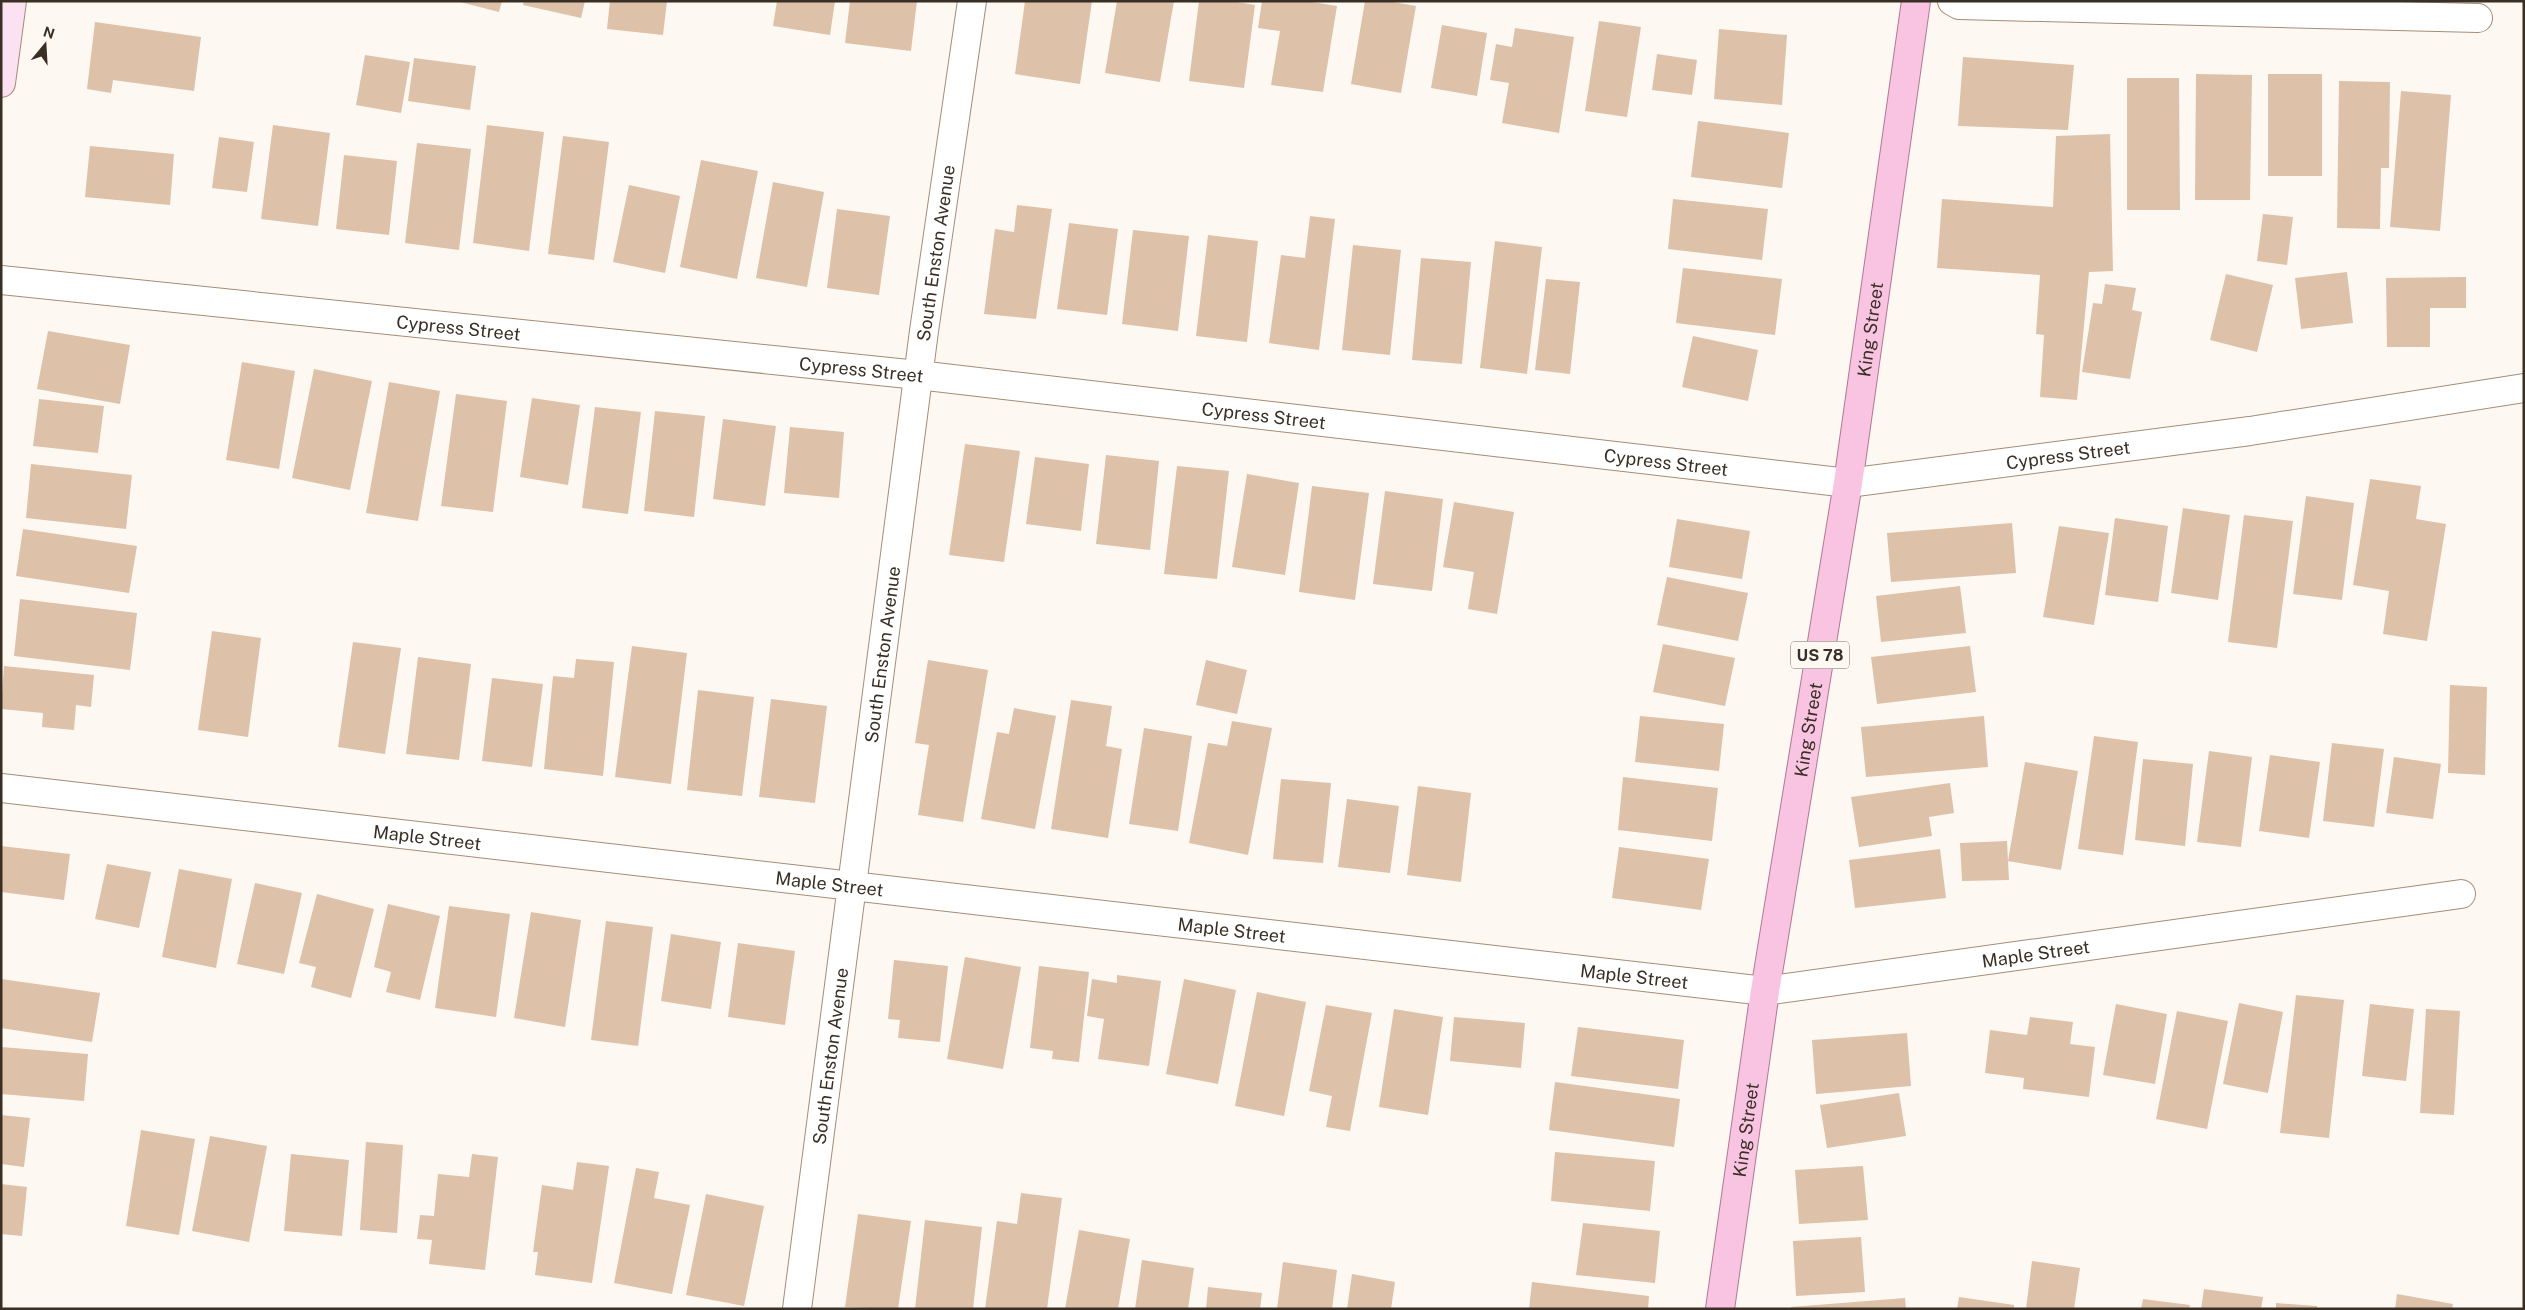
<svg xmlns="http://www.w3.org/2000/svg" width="2525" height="1310" font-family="'Public Sans',sans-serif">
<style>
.building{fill:#ddc1a9}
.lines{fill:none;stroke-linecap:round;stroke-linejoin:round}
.minor-casing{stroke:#a68c75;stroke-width:30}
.secondary-casing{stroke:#a68c75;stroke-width:30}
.primary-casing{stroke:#b27694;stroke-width:30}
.minor{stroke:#fff;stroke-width:28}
.secondary{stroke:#fbe1f1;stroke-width:28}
.primary{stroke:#f8c4e2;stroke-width:28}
.labels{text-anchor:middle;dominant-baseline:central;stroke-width:5;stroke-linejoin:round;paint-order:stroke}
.shield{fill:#fef8f3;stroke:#746b63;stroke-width:1}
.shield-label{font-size:16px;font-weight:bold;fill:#392f25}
.street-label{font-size:18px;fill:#392f25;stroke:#fef8f3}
</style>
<rect width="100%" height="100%" fill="#fef8f3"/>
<path class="building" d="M456,1H502L499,12Z
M524,1H585L581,18L523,5Z
M610,1H667L663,35L607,29Z
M777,1H835L830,35L773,26Z
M850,1H917L911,51L845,43Z
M1025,1H1092L1080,84L1015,74Z
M1117,1H1174L1160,82L1105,73Z
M1199,1H1231L1255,5L1244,88L1189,81Z
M1262,1H1306L1337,6L1323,92L1271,85L1280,31L1258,28Z
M1365,1H1388L1416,6L1401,93L1351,84Z
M1599,21L1641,27L1627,117L1585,111Z
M95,22L201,37L194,91L113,80L111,93L87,89Z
M1442,25L1487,33L1477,96L1431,88Z
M1515,28L1574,37L1559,133L1502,123L1509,83L1490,80L1496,44L1512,47Z
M1719,29L1787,35L1782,105L1714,99Z
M1657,54L1697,60L1692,95L1652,90Z
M365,55L410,62L401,113L356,105Z
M1963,57L2074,65L2068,130L1958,126Z
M414,58L476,66L470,110L408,101Z
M2196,74L2252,75L2250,200H2195Z
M2268,74H2322V176H2268Z
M2127,78H2179L2180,210H2127Z
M2339,81L2390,82L2389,168H2381L2380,229L2337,228Z
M2401,91L2451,95L2440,231L2390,227Z
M1698,121L1789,133L1782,188L1691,177Z
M273,125L330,133L318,226L261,219Z
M487,125L544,132L529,251L473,243Z
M2110,134L2113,271L2089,272L2077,400L2040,397L2044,335L2036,334L2040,275L1937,268L1942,199L2053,207L2056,136Z
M563,136L609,142L594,260L548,254Z
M219,137L254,142L247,192L212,188Z
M417,143L471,149L459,250L405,243Z
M90,146L174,154L170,205L85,197Z
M344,155L397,161L389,235L336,229Z
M701,160L758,171L737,279L680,267Z
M773,182L824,192L807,287L756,278Z
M629,185L680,196L665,273L613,262Z
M1673,199L1768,209L1762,260L1668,249Z
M1017,205L1052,209L1036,319L984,314L995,229L1014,232Z
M837,209L890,216L879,295L827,288Z
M2263,214L2293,217L2287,265L2257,261Z
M1310,216L1335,219L1319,350L1269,343L1281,255L1305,258Z
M1069,223L1118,229L1107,315L1057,309Z
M1133,230L1189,236L1178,331L1122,324Z
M1208,235L1258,241L1247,342L1196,336Z
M1495,241L1542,247L1527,374L1480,368Z
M1353,245L1401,250L1390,355L1342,350Z
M1421,258L1471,262L1462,364L1412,360Z
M1683,268L1782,279L1775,335L1676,323Z
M2347,272L2353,323L2301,329L2295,278Z
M2226,274L2273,285L2257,352L2210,340Z
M2466,277V308H2430V347H2387L2386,278Z
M1546,279L1580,282L1570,374L1535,370Z
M2105,284L2136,288L2132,310L2142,312L2130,379L2082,372L2093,303L2102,304Z
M48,331L130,345L120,404L37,389Z
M1693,336L1758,350L1748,401L1682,387Z
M242,362L295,371L279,469L226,460Z
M314,369L372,381L350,490L292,478Z
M389,382L440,391L418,521L366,513Z
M456,394L507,401L493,512L441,506Z
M532,398L580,405L568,485L520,477Z
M39,399L104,406L98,453L33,446Z
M595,407L641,412L628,514L582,508Z
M655,411L705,416L694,517L644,511Z
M723,419L776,426L765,506L713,499Z
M790,427L844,432L839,498L784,493Z
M965,444L1020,451L1004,562L949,555Z
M1106,455L1159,461L1150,550L1096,544Z
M1035,457L1089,464L1081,531L1026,524Z
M31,464L132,475L126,529L26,518Z
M1177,466L1229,471L1217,579L1164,574Z
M1247,474L1299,483L1285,575L1232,567Z
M2370,479L2421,486L2416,519L2446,524L2427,641L2383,634L2389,591L2353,585Z
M1312,486L1369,493L1355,600L1299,592Z
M1385,491L1443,499L1432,591L1373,584Z
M2306,496L2354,503L2342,600L2293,594Z
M1454,502L1514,512L1497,614L1468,609L1474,572L1443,567Z
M2183,508L2230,515L2218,600L2171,593Z
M2244,515L2293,521L2277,648L2228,642Z
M2115,518L2168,526L2158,602L2105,595Z
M1677,519L1750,531L1742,579L1669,567Z
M2012,523L2016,573L1891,582L1887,533Z
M2059,526L2109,533L2094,625L2043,617Z
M23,529L137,546L129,593L16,576Z
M1667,577L1748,593L1738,641L1657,625Z
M1960,586L1966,633L1881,642L1876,596Z
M20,599L137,613L130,670L14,656Z
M212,631L261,638L248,737L198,730Z
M353,642L401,648L385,754L338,747Z
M1663,644L1735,658L1725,706L1653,692Z
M632,646L687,653L671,784L615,777Z
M1970,646L1976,692L1877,704L1871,657Z
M418,657L471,664L459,760L406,754Z
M576,659L614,662L603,776L544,769L553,676L574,678Z
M928,660L988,670L963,822L918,815L929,745L915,743Z
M1206,660L1247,670L1237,714L1196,705Z
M4,666L94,675L91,707L76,705L74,730L42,727L43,713L1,709Z
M492,678L543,684L532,767L482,761Z
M2450,685L2487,687L2485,775L2448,773Z
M698,690L754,697L742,796L687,790Z
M771,699L827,706L815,803L759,797Z
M1071,700L1112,706L1106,746L1122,749L1108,838L1051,829Z
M1014,708L1056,716L1035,829L981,819L997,732L1009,734Z
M1640,716L1724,724L1719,771L1635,762Z
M1984,716L1988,767L1866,777L1861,727Z
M1232,721L1272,728L1248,855L1189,843L1208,743L1227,746Z
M1144,728L1192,736L1178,831L1129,824Z
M2094,736L2138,742L2123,855L2078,849Z
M2332,743L2384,749L2374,827L2323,821Z
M2209,751L2252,757L2241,847L2197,842Z
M2270,755L2320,762L2309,838L2259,831Z
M2394,757L2441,764L2433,819L2386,813Z
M2143,759L2193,764L2185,846L2135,840Z
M2025,762L2078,771L2061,870L2008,861Z
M1623,777L1718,788L1712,841L1618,830Z
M1281,779L1331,783L1323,863L1273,859Z
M1950,783L1954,813L1929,817L1932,836L1859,847L1851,797Z
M1418,786L1471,793L1461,882L1407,875Z
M1347,799L1399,806L1390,873L1338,867Z
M2007,841L2009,880L1962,881L1960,843Z
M1,846L70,854L64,900L1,892Z
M1619,847L1709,859L1701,910L1612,898Z
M1940,849L1946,898L1855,908L1849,860Z
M107,864L151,872L139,928L95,919Z
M179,869L232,879L216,968L162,957Z
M255,883L302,893L284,974L237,964Z
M317,894L374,909L351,998L311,987L316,967L299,963Z
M388,904L440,916L420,1000L386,992L391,972L374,967Z
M449,906L510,914L496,1017L435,1008Z
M531,912L581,920L565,1027L514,1018Z
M606,921L653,927L638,1046L591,1040Z
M671,934L721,942L711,1009L661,1001Z
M738,943L795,951L785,1025L728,1017Z
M965,957L1021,967L1003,1069L947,1059Z
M894,960L948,966L940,1042L898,1038L900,1020L888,1019Z
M1039,966L1089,972L1079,1062L1052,1059L1053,1051L1030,1048Z
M1117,975L1161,981L1149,1066L1098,1059L1104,1019L1087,1016L1092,979L1117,983Z
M1,979L100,993L92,1042L1,1028Z
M1184,979L1236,990L1218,1084L1166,1074Z
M1257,992L1306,1002L1284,1116L1235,1106Z
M2296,995L2344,1000L2329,1138L2280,1133Z
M2239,1003L2283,1012L2268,1093L2223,1084Z
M2116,1004L2167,1014L2155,1084L2103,1075Z
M2370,1004L2414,1009L2406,1081L2362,1076Z
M1326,1005L1372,1013L1350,1131L1326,1127L1332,1096L1309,1091Z
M1394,1009L1443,1017L1428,1115L1379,1107Z
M2426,1009L2460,1011L2454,1115L2420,1113Z
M2177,1011L2228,1021L2207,1129L2156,1119Z
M1454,1017L1525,1023L1521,1068L1450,1061Z
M2030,1017L2073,1022L2070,1044L2095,1047L2089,1097L2023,1089L2024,1078L1985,1073L1990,1030L2027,1035Z
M1578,1027L1684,1040L1678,1089L1571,1076Z
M1907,1033L1911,1086L1816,1094L1812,1040Z
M1,1047L88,1054L84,1101L1,1094Z
M1555,1082L1680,1099L1674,1147L1549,1130Z
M1899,1093L1906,1136L1827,1148L1820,1105Z
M1,1115L30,1118L24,1167L1,1164Z
M141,1130L195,1139L179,1235L126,1226Z
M210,1136L267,1146L249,1242L192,1231Z
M366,1142L403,1145L397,1233L360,1230Z
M1555,1152L1655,1161L1650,1211L1551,1201Z
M291,1154L349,1160L342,1236L284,1231Z
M472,1154L498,1157L485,1270L429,1264L432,1240L417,1239L420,1215L434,1216L438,1174L469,1177Z
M577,1162L609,1166L592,1283L535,1275L538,1252H533L542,1185L573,1190Z
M1863,1166L1868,1220L1799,1224L1795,1170Z
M636,1168L659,1172L654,1198L690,1205L672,1294L614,1283Z
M1,1184L27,1187L22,1236L1,1234Z
M1021,1193L1062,1198L1047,1309H985L997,1221L1017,1224Z
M706,1194L764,1206L744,1306L686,1295Z
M858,1214L911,1221L898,1309L845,1307Z
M925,1220L982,1227L973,1309H915Z
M1583,1223L1660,1231L1655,1283L1576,1275Z
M1079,1230L1130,1239L1118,1309H1065Z
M1861,1237L1865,1292L1796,1296L1793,1241Z
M1142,1260L1194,1268L1188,1309H1135Z
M2032,1261L2080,1268L2074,1309H2026Z
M1283,1262L1337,1270L1332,1309H1277Z
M1352,1274L1395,1282L1391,1309H1347Z
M1532,1282L1649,1296L1648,1309H1529Z
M1208,1287L1262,1293L1260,1309H1206Z
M2204,1289L2263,1297L2261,1309H2201Z
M2397,1294L2453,1304L2452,1309H2395Z
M1959,1297L2014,1305V1309H1957Z
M1905,1298L1906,1309H1791V1307Z
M2143,1299L2190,1305L2189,1309H2141Z
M2276,1303L2317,1306V1309H2276Z"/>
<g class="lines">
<defs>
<g id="minor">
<path d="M1952,1L1959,5L2478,18"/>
<path id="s1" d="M1,280L918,375L1848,483L2250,431L2524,388"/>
<path id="s2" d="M1,788L1765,991L2461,894"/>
<path id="s3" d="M797,1309L924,331L972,1"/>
</g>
<path id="secondary" d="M1,83L12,1"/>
<g id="primary">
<path id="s4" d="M1720,1309L1765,991L1848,483L1916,1"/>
</g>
</defs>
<use href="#minor" class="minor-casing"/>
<use href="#secondary" class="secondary-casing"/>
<use href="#primary" class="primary-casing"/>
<use href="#minor" class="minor"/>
<use href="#secondary" class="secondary"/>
<use href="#primary" class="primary"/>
</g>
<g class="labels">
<rect class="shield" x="1791" y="641.5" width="58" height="27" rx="4"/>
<g class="shield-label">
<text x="1820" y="655">US 78</text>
</g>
<g class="street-label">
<text stroke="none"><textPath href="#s3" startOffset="1065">South Enston Avenue</textPath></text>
<text stroke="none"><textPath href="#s1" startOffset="460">Cypress Street</textPath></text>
<text stroke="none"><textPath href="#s4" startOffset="991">King Street</textPath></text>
<text stroke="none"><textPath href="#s1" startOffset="865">Cypress Street</textPath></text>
<text stroke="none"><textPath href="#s1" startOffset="1270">Cypress Street</textPath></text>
<text stroke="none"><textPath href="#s1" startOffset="2080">Cypress Street</textPath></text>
<text stroke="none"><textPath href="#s1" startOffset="1675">Cypress Street</textPath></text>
<text stroke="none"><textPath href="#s3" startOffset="660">South Enston Avenue</textPath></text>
<text stroke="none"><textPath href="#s4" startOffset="586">King Street</textPath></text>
<text stroke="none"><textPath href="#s2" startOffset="429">Maple Street</textPath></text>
<text stroke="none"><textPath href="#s2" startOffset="834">Maple Street</textPath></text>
<text stroke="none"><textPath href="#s2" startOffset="1239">Maple Street</textPath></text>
<text stroke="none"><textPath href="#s2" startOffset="2049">Maple Street</textPath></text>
<text stroke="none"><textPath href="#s2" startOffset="1644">Maple Street</textPath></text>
<text stroke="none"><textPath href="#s3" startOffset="255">South Enston Avenue</textPath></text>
<text stroke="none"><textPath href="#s4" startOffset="181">King Street</textPath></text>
</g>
</g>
<rect width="2525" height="1310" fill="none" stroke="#392f25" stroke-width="5"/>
<g transform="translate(45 45) rotate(18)" stroke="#fef8f3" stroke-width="4" paint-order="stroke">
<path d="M0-4L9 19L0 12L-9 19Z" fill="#392f25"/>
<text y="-8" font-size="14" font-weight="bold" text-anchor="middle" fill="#392f25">N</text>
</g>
</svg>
